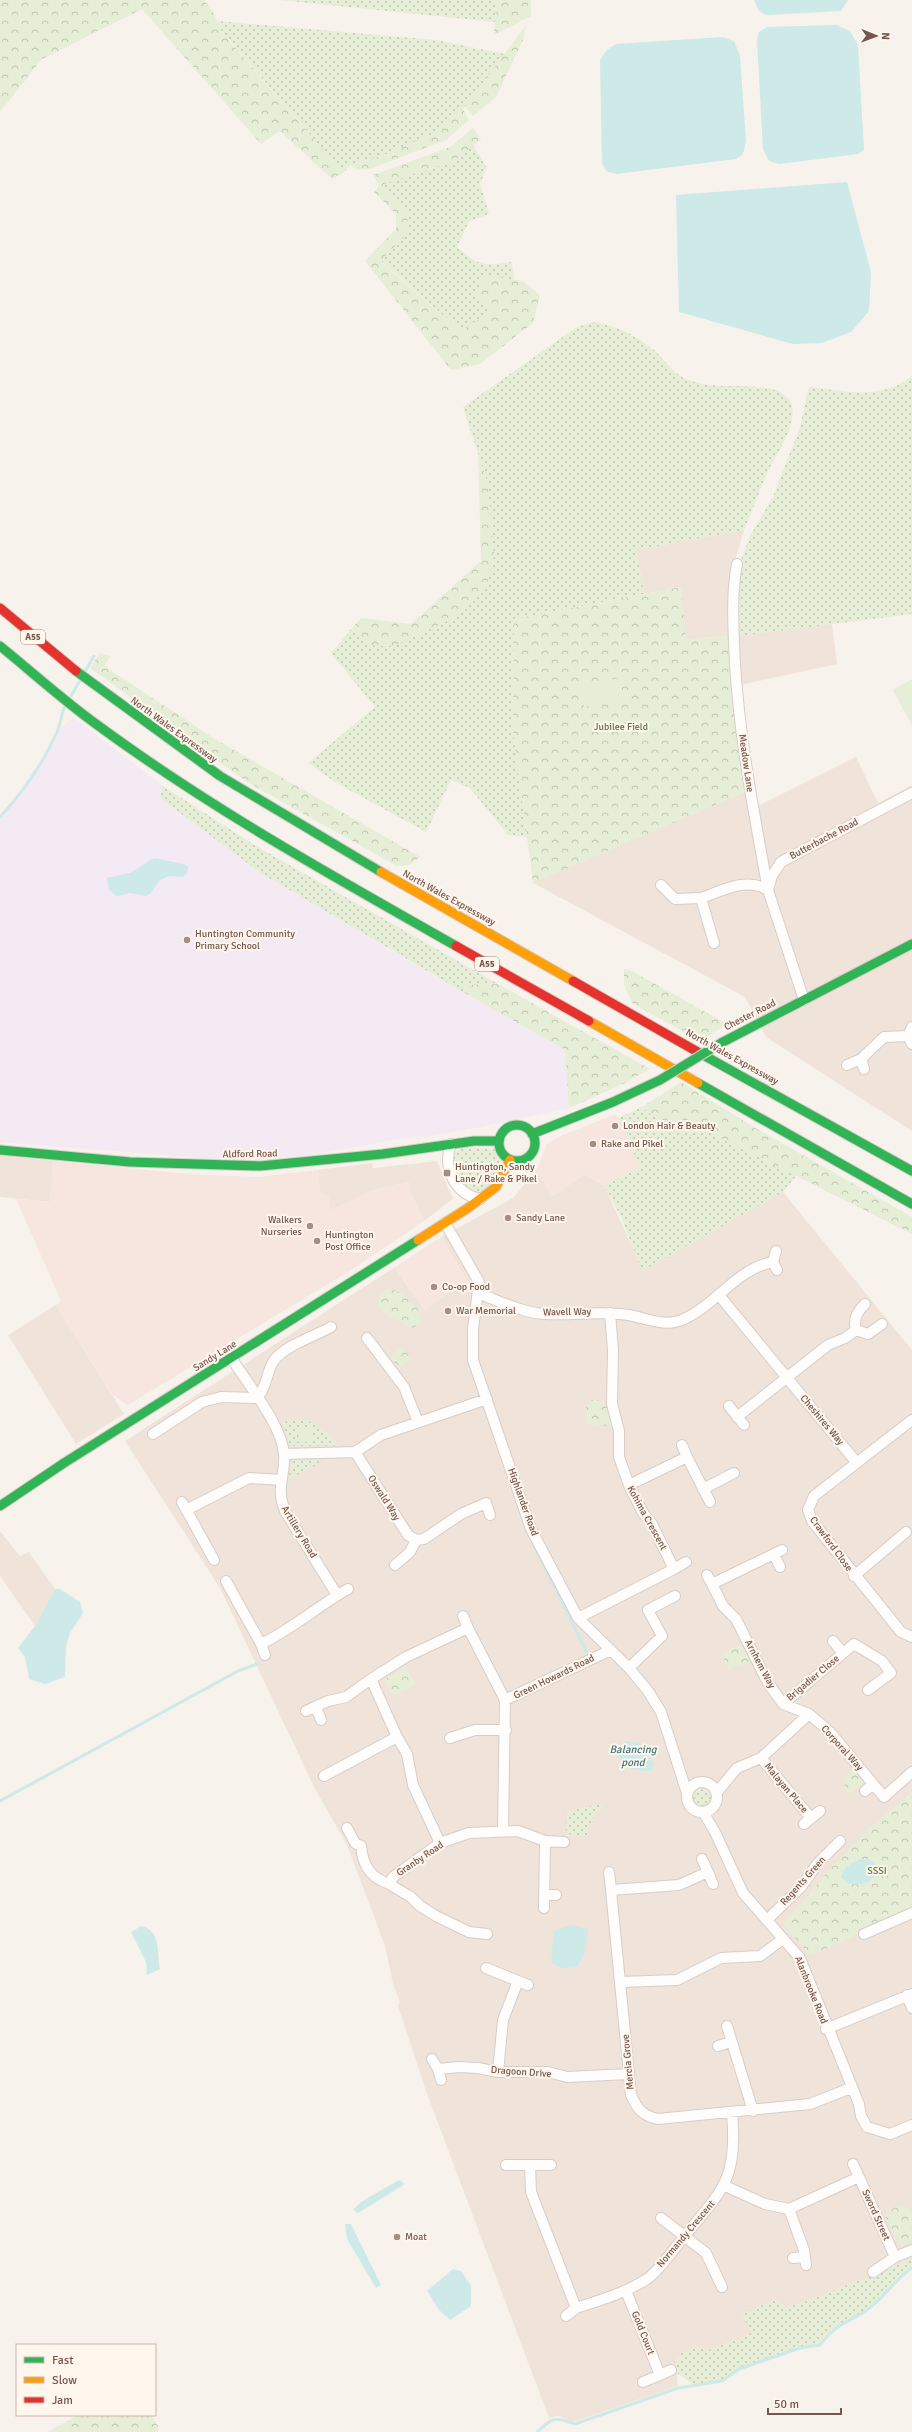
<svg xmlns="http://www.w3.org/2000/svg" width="912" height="2432" font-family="Signika,sans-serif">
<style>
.residential{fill:#f0e4da}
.commercial{fill:#f7e6e0}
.education{fill:#f3eaf3}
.grass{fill:url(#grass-dots)}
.forest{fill:url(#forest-crowns)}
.pitch{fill:#e6eed7}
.water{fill:#cde9e8}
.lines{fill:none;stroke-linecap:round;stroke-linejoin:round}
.stream{stroke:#cde9e8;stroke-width:3}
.street-casing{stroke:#d6cdc8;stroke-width:12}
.fast-casing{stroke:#d7cdc8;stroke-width:11}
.slow-casing{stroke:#d7cdc8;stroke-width:11}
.jam-casing{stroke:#d7cdc8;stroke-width:11}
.street{stroke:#fefdfc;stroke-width:10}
.fast{stroke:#30b455;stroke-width:9}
.slow{stroke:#ff9f0a;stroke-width:9}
.jam{stroke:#e5322d;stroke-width:9}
.fast-bridge-casing{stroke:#d7cdc8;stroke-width:11;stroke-linecap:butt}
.fast-bridge{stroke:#30b455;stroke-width:9}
.poi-dot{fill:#a48d83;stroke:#fff6ee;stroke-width:1.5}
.labels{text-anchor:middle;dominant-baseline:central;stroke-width:4;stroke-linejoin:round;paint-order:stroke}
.shield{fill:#fff6ee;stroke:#a0867c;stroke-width:1}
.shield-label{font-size:9px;font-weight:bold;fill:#77564b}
.park-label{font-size:10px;fill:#577740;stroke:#fff6ee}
.street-label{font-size:10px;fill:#77564b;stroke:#fff6ee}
.poi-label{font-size:10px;fill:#77564b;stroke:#fff6ee;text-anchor:start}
.water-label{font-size:11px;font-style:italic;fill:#3e787c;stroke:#fff6ee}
</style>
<defs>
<pattern id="grass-dots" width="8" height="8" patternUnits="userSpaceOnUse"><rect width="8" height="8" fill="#e6eed7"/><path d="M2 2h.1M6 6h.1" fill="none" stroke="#bfc4b0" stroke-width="1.8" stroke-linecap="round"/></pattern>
<pattern id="forest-crowns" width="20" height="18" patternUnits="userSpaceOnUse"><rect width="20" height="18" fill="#e6eed7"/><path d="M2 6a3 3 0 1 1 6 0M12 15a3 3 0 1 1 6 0" fill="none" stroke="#bfc4b0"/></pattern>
</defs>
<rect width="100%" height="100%" fill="#f7f2ec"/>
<path class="residential" d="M744,530L734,564L731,635L685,640L681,587L644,594L636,550Z
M832,624L837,664L740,685L738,636Z
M856,757L878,803L912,785V1131L766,1037L745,997L533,883L593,855L745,792L750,807H756Z
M0,1155L53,1161L50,1202L0,1197Z
M437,1161L453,1199L424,1221L410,1192L409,1182L371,1191L330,1211L320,1192L318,1170L372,1163L373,1168Z
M536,1171L553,1196L585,1174L604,1185L643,1270L783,1192L912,1350V1793L871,1827L832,1867L857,1903L827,1916L858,1929L912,1909V2259L799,2304L787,2307L780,2304L777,2299L742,2314L752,2333L709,2350L698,2347L674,2361L677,2373L678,2386L573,2422L558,2416L549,2418L426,2091L398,2006L400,2002L393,1984L385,1946L347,1845L314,1787L220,1588L125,1441L395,1267L410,1290L467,1281L441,1237L513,1198Z
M56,1305L124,1414L76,1444L8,1335Z
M0,1531L20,1556L29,1552L55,1589L35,1626L0,1576Z"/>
<path class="commercial" d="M616,1114L640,1168L604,1185L585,1174L553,1196L536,1171L547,1144L558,1137Z
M53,1161L190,1174L258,1177L318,1170L320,1192L329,1196L330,1210L371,1191L409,1182L410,1192L424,1221L351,1270L128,1405L112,1394L56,1305L61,1301L16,1199L50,1202Z
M441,1237L467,1281L424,1310L395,1267Z"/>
<path class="education" d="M74,718L163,786L160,798L259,872L422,969L565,1050L569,1108L480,1127L425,1137L397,1139L312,1155L229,1160L0,1142V817L18,798L35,772L58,730Z"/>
<path class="grass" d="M280,0H492L496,4L495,22Z
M217,21L436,40L505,54L465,107L435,133L387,154L350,165L343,173L221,30Z
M473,145L487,168L480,183L489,214L469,221L457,247C480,267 482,266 512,262L514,280L483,276L490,312L461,331L380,260L406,235L408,216L382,187L384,184L454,161Z
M594,322C616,325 637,336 654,350C666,361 674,376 691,381C714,389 742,384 766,388C819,397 779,448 767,473C759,492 752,511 744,530L636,550L644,594L514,619L513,731L527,837L508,835L470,788L451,780L426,832L335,782L308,763L375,707L331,653L352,628L369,645L394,646L486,589L488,485L463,407L577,327Z
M912,376V614L738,636L739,566L749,538L773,497L800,427L809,387C846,391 880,401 912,376Z
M163,786L256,846L498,984L465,985L463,992L259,872L160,798Z
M642,1107L670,1129L687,1121L796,1176L783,1192L642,1271L621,1217L604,1185L640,1168L618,1118Z
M476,1148L494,1149L501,1160C499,1171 489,1196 474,1193C470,1192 465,1189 462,1188L453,1169L451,1155L461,1149Z
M300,1420C317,1422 330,1431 338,1446H292L288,1442V1436L281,1422Z
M320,1460L318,1464L288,1480L291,1466L294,1461Z
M693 1797a9 9 0 1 1 18 0a9 9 0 1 1-18 0Z
M604,1803L588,1826V1836L566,1834L567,1812Z
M912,2259V2268C894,2280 883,2300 864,2312C843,2325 838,2323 820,2345L800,2348L739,2369L722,2381L696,2386L677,2373L674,2361L682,2357L680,2353L698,2347L709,2350L751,2333L742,2314L777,2299L780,2304L787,2307L799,2304Z"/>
<path class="forest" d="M0,0H204L214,14L221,31L343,173L332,179L280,131L261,144L142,9L42,59L0,112Z
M492,0H531V16L494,35L496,4Z
M526,25L523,40L496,97L473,116L465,107Z
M463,109L469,120L446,140L370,169L357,170L350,165L387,154L435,133Z
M473,128L481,139L454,161L384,184L382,187L408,215L406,235L380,261L461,331L490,312L475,296L483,276L523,281L540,295L533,323L480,364L451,370L365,261L396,229V214L374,192L379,186L373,175L450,147Z
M478,453L488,485L494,556L486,589L460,615L394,646L369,645L352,628L361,618L411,624L481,561Z
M681,587L686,640L731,635L745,792L533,883L513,731L514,619Z
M100,653L110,656L105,665L110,670L215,739L420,857L409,865L397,866L247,782L90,668Z
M624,969L630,970L727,1024L701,1041L633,1004L624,985Z
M498,984L650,1069L625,1083L569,1108L565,1050L463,992L465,985Z
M681,1082L757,1129L912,1217V1234L687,1121L670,1129L642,1107Z
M388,1288C400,1290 419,1306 422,1318L418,1325L413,1328C400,1321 359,1307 388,1288Z
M401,1347L411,1358L399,1368L390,1357Z
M590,1400L605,1401L612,1426L587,1424L586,1408Z
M297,1428H311V1442H297Z
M739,1642L750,1663L734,1666L730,1672L721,1653L735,1648Z
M406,1667L416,1685L394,1695L391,1694L385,1679Z
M854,1769L863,1783L850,1794L843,1787L845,1785L843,1778Z
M912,1793V1909L866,1929H858V1935L810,1955L783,1924L832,1867L871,1827Z
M898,2205L912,2210V2241L901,2246L885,2215Z
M78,2415H151L158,2426V2432H48Z"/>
<path class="pitch" d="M620,678L623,700L584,707L581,684Z
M912,679V726L893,690Z"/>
<path class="water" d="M754,0H848L841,11L766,15L759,11Z
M837,25L850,31L858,45L864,150L858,154L779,164L769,161L763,149L757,40L759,32L767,27Z
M722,37L734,41L740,56L746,141L743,154L736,159L616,174L606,171L602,163L600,60L607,50L616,44Z
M847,182L871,272L869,311L851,332L822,343L793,344L679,312L676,195Z
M154,858L184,864L188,867L187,873L183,877L169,876L160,880L150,894L146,896L130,893L117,896L109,890L107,878L130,873Z
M55,1589H60L80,1602L83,1613L70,1633L66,1646L65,1677L45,1684L29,1679L25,1657L18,1648L35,1626Z
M625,1742H638L646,1750L654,1764L651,1771C635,1771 624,1769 617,1754Z
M862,1859H869L875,1864L878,1871C873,1883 857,1888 846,1882L841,1876C844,1867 853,1861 862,1859Z
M570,1925L588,1929L585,1953L577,1967L561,1968L551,1962L554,1931Z
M141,1926C162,1931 156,1951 160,1969L147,1975L146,1962L131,1932Z
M399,2180L405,2184L358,2213L353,2210L361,2202Z
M345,2224H351L381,2285L376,2288L347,2239Z
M453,2269L461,2271L471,2286V2306L450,2320L439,2310L427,2291Z"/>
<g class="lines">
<path class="stream" d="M85,672L94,656
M71,696L79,682
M0,817C23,792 43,764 57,732C61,724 61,714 65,706
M528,1533L590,1659
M0,1801L238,1671L257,1664
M537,2432C553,2417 554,2417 575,2424L678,2388L722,2381L739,2369L800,2348L820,2345C838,2323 843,2325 864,2312C883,2300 894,2280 912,2268"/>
<defs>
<path id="street" d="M737,564C732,590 733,616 734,643C737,726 753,808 768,890
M661,885L675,899L701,898
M714,943L701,898C724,890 746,877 768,890
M804,1000L768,890L772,876L781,862L912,793
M912,1027L908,1036L912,1044
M861,1059L864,1069
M847,1065L861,1059L884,1037L908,1036
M451,1144C442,1168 455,1194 480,1199
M445,1223L479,1282L473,1329V1360L531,1529L578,1618L629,1668L648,1691L661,1712L687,1793
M773,1262L776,1251
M478,1293C499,1301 523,1313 545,1314C573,1316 600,1310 628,1315C647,1318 665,1328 684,1319C717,1304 736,1269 773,1262L777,1270
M719,1295L857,1463
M865,1304C857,1312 853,1319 856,1330L868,1334L882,1324
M367,1338L404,1387L418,1422
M232,1359C249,1386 280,1422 284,1453C286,1476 275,1486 285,1511L337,1595
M729,1406L744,1425
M737,1417L828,1345L845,1338L856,1330
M912,1420L814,1496L808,1510L812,1521L901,1632L912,1637
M153,1434L202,1402L221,1397L257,1398C267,1387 266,1374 273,1362C283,1346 315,1336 331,1327
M682,1445L687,1457
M355,1452L408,1535L416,1540
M284,1454L355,1452L381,1435L487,1399
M629,1485L687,1457L710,1502
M703,1489L734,1473
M182,1502L214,1560
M186,1510L249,1478L281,1480
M774,1554L780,1567
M395,1565L410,1552L416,1540L424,1539L461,1514L486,1503L490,1515
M674,1569L686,1562
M707,1575L712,1584L782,1550
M854,1576L906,1532
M226,1581L261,1644C292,1629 318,1606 348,1589
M712,1584L723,1606L736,1619L768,1683L783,1704L809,1714L830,1732L884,1797L912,1772
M463,1616L468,1628
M578,1618L674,1569L652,1524L643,1513L629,1485L619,1457V1431L612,1404L613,1350L610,1313
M833,1641L843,1653
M261,1644L265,1655
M629,1668L662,1636L648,1610L675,1596
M505,1700L611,1650
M783,1704L854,1644L882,1661L891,1673L868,1690
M316,1707L321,1720
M306,1711L328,1701L346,1697L371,1679
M450,1738L475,1730H506
M761,1758L811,1818
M324,1776L397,1737
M687 1797a15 15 0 1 1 30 0a15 15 0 1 1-30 0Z
M865,1791L873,1784
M717,1792L737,1768L761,1758L809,1714
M703,1812L715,1832L743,1893L800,1958L859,2104L861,2116L867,2127L890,2134L912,2125
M804,1824L820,1811
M347,1828L355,1843L361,1846C363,1866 370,1877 389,1884
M440,1843L413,1785L407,1754L397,1737L371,1679L406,1657L468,1628L505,1700L503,1830
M702,1859L708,1872L679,1885L611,1890L631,2095C637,2109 643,2116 658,2119L810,2104L851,2088
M609,1872L611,1890
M708,1872L713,1884
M544,1895H556
M544,1908L545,1841
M767,1920L801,1887L818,1863L840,1841
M487,1934L469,1932L436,1916L420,1906L411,1897L389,1884L393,1877L440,1843L469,1833L518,1831L545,1841L564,1842
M864,1934L912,1913
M486,1968L518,1981L503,2020L498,2072
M518,1981L528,1985
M621,1982L677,1980L721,1958L760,1956L783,1939
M907,1995L912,2008
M727,2026L753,2111
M826,2029L912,1994
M718,2046L731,2042
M432,2059L438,2069L459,2067L478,2068L498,2072H548L567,2077L629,2074
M438,2069L441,2080
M853,2164L859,2177
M506,2165H551
M530,2165L531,2192L576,2308C601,2300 625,2293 647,2279C661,2269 672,2251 683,2238C723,2189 738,2180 732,2113
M725,2186L765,2204L789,2209L859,2177L895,2257L912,2250
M789,2209L804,2250L806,2265
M661,2218L706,2253L722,2287
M793,2258L805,2257
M873,2272L895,2257
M626,2291L660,2375L643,2382
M566,2316L576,2308
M660,2375L671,2370"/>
<path id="fast" d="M0,646C32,672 63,700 96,724C210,808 334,877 456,946
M76,671L220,776L381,872
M721,1043L912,944
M696,1051L912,1171
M698,1083L912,1204
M499 1143a18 18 0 1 1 36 0a18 18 0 1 1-36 0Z
M532,1134L613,1102L660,1080
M0,1150L130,1162L260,1166L383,1154L474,1141H499
M0,1506L64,1463L418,1240"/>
<path id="slow" d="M381,872L573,981
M589,1021L698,1083
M418,1240L468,1208L496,1187L510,1160"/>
<path id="jam" d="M0,608L76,671
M456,946L589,1021
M573,981L696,1051"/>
</defs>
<use href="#street" class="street-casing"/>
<use href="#fast" class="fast-casing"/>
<use href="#slow" class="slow-casing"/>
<use href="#jam" class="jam-casing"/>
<use href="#street" class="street"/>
<use href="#fast" class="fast"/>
<use href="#slow" class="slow"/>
<use href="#jam" class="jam"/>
<defs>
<path id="fast-bridge" d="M660,1080L721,1043"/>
</defs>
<use href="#fast-bridge" class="fast-bridge-casing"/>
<use href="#fast-bridge" class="fast-bridge"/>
</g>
<g class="poi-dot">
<circle cx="187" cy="940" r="4"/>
<circle cx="615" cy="1126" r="4"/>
<circle cx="593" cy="1144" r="4"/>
<rect x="443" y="1169" width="8" height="8" rx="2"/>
<circle cx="508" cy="1218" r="4"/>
<circle cx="310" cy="1226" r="4"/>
<circle cx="317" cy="1241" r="4"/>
<circle cx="434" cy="1287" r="4"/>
<circle cx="448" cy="1311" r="4"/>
<circle cx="397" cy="2237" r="4"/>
</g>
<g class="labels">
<g class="shield">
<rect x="21" y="630" width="24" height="14" rx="3"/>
<rect x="475" y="957" width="24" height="14" rx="3"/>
</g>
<g class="shield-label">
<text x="33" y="637">A55</text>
<text x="487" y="964">A55</text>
</g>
<g class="park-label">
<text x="621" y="727">Jubilee Field</text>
<text x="877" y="1871">SSSI</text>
</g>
<g class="street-label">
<text transform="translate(174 730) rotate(36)">North Wales Expressway</text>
<text transform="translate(746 763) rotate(82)">Meadow Lane</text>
<text transform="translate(824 839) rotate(-28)">Butterbache Road</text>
<text transform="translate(449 898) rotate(29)">North Wales Expressway</text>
<text transform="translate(750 1015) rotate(-27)">Chester Road</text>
<text transform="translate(732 1057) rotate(29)">North Wales Expressway</text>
<text transform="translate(250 1154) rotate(-1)">Aldford Road</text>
<text transform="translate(567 1312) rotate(-1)">Wavell Way</text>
<text transform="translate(215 1356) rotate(-32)">Sandy Lane</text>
<text transform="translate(822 1420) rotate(50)">Cheshires Way</text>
<text transform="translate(384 1498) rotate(58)">Oswald Way</text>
<text transform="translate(523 1502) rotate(70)">Highlander Road</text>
<text transform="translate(647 1518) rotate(61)">Kohima Crescent</text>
<text transform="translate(299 1532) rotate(59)">Artillery Road</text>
<text transform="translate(831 1544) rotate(54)">Crawford Close</text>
<text transform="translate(760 1664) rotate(62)">Arnhem Way</text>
<text transform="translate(554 1677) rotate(-26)">Green Howards Road</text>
<text transform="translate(813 1678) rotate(-40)">Brigadier Close</text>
<text transform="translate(842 1748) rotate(48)">Corporal Way</text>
<text transform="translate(786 1788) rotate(50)">Malayan Place</text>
<text transform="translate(420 1859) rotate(-34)">Granby Road</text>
<text transform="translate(803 1881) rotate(-48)">Regents Green</text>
<text transform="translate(811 1990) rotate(68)">Alanbrooke Road</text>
<text transform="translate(628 2062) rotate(-95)">Mercia Grove</text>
<text transform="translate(521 2072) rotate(4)">Dragoon Drive</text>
<text transform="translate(876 2215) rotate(66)">Sword Street</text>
<text transform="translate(686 2234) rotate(-50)">Normandy Crescent</text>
<text transform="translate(643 2333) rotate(68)">Gold Court</text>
</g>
<g class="poi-label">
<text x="195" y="934">Huntington Community<tspan x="195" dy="12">Primary School</tspan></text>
<text x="623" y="1126">London Hair &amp; Beauty</text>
<text x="601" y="1144">Rake and Pikel</text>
<text x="455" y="1167">Huntington, Sandy<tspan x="455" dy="12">Lane / Rake &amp; Pikel</tspan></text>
<text x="516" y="1218">Sandy Lane</text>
<text x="302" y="1220" text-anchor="end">Walkers<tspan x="302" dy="12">Nurseries</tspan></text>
<text x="325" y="1235">Huntington<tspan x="325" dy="12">Post Office</tspan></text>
<text x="442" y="1287">Co-op Food</text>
<text x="456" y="1311">War Memorial</text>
<text x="405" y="2237">Moat</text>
</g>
<g class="water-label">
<text x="633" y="1749">Balancing<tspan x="633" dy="13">pond</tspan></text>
</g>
</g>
<rect x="16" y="2344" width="140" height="72" fill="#fff6ee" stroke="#c9b6ad"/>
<rect x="24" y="2357" width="20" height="6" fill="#30b455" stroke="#c9b6ad"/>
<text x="52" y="2364" font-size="12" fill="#77564b">Fast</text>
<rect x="24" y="2377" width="20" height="6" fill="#ff9f0a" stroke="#c9b6ad"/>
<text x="52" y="2384" font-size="12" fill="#77564b">Slow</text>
<rect x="24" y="2397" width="20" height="6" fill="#e5322d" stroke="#c9b6ad"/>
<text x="52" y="2404" font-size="12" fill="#77564b">Jam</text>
<g transform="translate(876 36) rotate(91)" stroke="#fff6ee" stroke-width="3" paint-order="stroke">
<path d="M0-3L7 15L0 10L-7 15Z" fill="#77564b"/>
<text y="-6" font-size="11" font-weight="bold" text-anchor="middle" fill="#77564b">N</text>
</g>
<path d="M768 2408v6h73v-6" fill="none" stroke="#77564b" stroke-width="2"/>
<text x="774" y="2408" font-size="12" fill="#77564b" stroke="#fff6ee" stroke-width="3" paint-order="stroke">50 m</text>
</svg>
